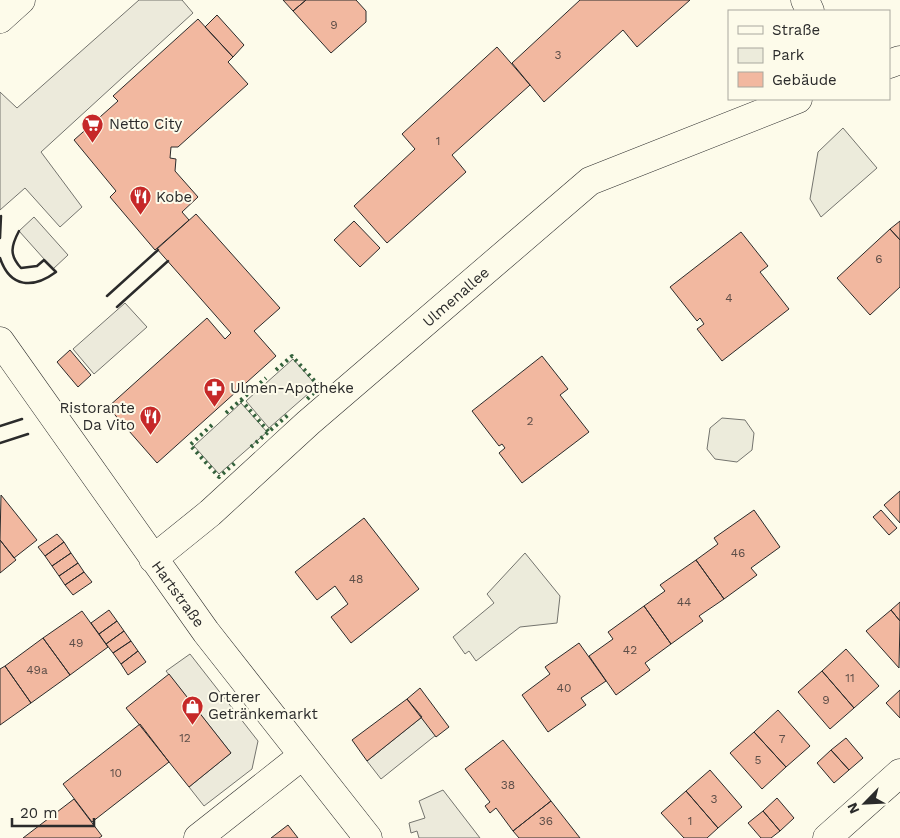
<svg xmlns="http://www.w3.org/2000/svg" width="900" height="838" font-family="'Work Sans',sans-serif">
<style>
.green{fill:#ecebdb;stroke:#74746e}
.parking{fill:#eceadb;stroke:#74746e}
.building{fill:#f2b8a0;stroke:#2b2b2b}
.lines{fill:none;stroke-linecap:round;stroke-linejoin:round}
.minor-casing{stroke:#2b2b2b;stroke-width:29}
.major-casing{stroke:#2b2b2b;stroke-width:29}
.minor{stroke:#fdfbea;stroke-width:28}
.major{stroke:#fdfbea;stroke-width:28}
.hedge{stroke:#34623c;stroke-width:4;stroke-dasharray:2.5 4;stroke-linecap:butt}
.wall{stroke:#2b2b2b;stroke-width:2.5}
.labels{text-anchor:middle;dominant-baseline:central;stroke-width:4;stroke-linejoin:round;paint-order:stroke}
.number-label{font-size:12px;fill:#5d4e48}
.poi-label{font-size:15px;fill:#2b2b2b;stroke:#fdfbea;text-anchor:start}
.street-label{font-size:15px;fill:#2b2b2b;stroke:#fdfbea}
</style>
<rect width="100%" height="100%" fill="#fdfbea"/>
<path class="green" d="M843,128L877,168L821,217L810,199L818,152Z
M722,418L745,420L754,433L752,450L737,462L715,459L707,449L710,428Z
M525,553L560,596L557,623L520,627L476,661L469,651L465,654L453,637L494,603L487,594Z"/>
<path class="parking" d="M139,0H182L193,13L41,152L82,207L60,227L25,188L0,210V92L17,108Z
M34,217L68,255L53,269L19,231Z
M125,303L147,327L94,374L73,349Z
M293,359L317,386L269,428L246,401Z
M241,403L267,432L219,474L194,446Z
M190,654L258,741L252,769L204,806L189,787L231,753L166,671Z
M422,717L436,735L381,779L367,761Z
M443,790L480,838H419L417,831L411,833L409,823L425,818L419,801Z"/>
<path class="building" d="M283,0H306L293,11Z
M306,0H356L366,11V22L331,53L293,11Z
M580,0H690L637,47L623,30L544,102L512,63Z
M217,15L244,45L233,57L205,27Z
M198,19L233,57L228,62L248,84L178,147H171L170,158L176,159L175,171L198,197L182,212L189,220L155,250L110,197L116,191L74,140L118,101L113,96Z
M497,47L530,85L452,155L466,172L387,243L354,206L415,149L402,134Z
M196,214L280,308L254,331L276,356L157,463L108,407L207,318L225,339L231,333L157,249Z
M354,221L380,248L360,267L334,240Z
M900,221V240L890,229Z
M890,229L900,240V287L870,315L837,278Z
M741,232L768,266L760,272L789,309L722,361L697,329L704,324L700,318L697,321L670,287Z
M70,350L91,375L78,387L57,362Z
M542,356L568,389L560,395L589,432L522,483L499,453L505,448L502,444L499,446L472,411Z
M900,491V523L884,505Z
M1,495L37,540L14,558L0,540Z
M754,510L780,547L751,568L757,575L724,599L696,560L718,544L714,538Z
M881,510L897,528L889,535L873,517Z
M364,518L419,589L351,643L331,617L348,604L335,586L317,600L295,572Z
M57,534L64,542L45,556L38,547Z
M0,540L16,560L0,573Z
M64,542L71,553L52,566L45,556Z
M71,553L78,563L59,576L52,566Z
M696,560L724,599L699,616L703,621L671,644L644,606L665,591L660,585Z
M78,563L84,572L65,585L59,576Z
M84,572L92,582L73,595L65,585Z
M900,602V621L891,610Z
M644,606L671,644L645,663L650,670L616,695L589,656L613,639L608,632Z
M109,610L117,621L99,634L91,623Z
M891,610L900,621L899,668L866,631Z
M82,611L108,647L70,675L43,638Z
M117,621L124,631L106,644L99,634Z
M124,631L131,641L113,653L106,644Z
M43,638L70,675L31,703L5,666Z
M131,641L138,651L121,664L113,653Z
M579,643L606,681L581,698L586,705L548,732L522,695L550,674L545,667Z
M846,649L879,686L854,708L822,671Z
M138,651L146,662L128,675L121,664Z
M5,666L31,703L0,725V669Z
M822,671L854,708L830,729L798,692Z
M169,674L231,753L189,787L126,708Z
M420,688L449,727L436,737L407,699Z
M900,690V718L886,703Z
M407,699L422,717L367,761L352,740Z
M778,710L810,746L786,767L754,732Z
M140,724L169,762L92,822L63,784Z
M754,732L786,767L762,789L730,753Z
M846,738L863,758L849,770L831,750Z
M503,740L551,801L513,831L496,808L490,813L485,806L490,802L465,769Z
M831,750L849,770L834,783L817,763Z
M710,770L742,807L718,828L686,791Z
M686,791L718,828L707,838H684L661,813Z
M777,798L794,818L780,831L763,811Z
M74,799L102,836L99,838H23Z
M551,801L580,838H519L513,831Z
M763,811L780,831L771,838H761L748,823Z
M288,825L298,838H271Z"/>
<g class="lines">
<defs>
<path id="minor" d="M805,0L810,11
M889,64L900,60
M0,341L206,632L368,838
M153,559L210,513L308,423L590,181L798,99
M198,838L302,756
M827,838L900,773"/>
<path id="major" d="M0,19L21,0"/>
</defs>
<use href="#minor" class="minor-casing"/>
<use href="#major" class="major-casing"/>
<use href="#minor" class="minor"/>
<use href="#major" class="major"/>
<path class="hedge" d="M276,370L292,356L320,387L305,401
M241,400L269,432
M226,413L266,378
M212,425L190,445L219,477L236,462
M251,447L288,415"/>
<path class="wall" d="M0,238L1,216
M0,258C10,288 33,289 56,272L44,260L37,266L21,268C9,255 11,246 19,231
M107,296L158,250
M117,307L168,261
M0,426L22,419
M0,443L28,434"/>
</g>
<defs>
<symbol id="supermarket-pin" viewBox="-11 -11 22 30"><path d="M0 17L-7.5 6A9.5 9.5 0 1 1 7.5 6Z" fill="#c62828" stroke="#fdfbea"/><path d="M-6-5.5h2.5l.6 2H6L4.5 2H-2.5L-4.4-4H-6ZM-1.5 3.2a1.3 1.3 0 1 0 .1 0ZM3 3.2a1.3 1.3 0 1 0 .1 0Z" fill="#fff"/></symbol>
<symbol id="restaurant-pin" viewBox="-11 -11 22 30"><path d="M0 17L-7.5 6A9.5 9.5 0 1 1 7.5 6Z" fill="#c62828" stroke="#fdfbea"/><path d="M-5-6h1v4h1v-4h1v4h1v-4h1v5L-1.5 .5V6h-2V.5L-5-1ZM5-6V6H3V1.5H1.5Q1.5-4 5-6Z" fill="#fff"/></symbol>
<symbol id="pharmacy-pin" viewBox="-11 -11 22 30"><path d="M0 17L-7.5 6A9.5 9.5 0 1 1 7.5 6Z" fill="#c62828" stroke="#fdfbea"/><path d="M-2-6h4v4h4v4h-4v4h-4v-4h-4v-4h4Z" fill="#fff"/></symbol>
<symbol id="shop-pin" viewBox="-11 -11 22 30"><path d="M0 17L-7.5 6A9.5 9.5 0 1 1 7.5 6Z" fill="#c62828" stroke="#fdfbea"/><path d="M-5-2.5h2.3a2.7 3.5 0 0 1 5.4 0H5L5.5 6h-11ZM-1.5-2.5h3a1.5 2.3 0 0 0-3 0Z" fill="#fff"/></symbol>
</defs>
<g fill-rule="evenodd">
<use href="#supermarket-pin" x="80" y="112" width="25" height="34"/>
<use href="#restaurant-pin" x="128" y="184" width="25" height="34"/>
<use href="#pharmacy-pin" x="202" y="376" width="25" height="34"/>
<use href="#restaurant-pin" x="138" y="404" width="25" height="34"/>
<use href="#shop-pin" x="180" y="694" width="25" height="34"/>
</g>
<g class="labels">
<g class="number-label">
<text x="334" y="25">9</text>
<text x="558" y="55">3</text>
<text x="438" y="141">1</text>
<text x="879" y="259">6</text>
<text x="729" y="298">4</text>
<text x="530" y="421">2</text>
<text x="738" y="553">46</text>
<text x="356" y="579">48</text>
<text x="684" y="602">44</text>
<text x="76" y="643">49</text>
<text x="630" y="650">42</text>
<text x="37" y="670">49a</text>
<text x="850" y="678">11</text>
<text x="564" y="688">40</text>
<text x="826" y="700">9</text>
<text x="185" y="738">12</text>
<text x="782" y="739">7</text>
<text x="758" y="760">5</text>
<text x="116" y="773">10</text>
<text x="508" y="785">38</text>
<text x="714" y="799">3</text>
<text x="546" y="821">36</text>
<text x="690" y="821">1</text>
</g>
<g class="poi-label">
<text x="109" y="124">Netto City</text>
<text x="156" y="197">Kobe</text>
<text x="230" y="388">Ulmen-Apotheke</text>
<text x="135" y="408" text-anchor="end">Ristorante<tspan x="135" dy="17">Da Vito</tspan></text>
<text x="208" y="697">Orterer<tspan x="208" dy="17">Getränkemarkt</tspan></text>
</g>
<g class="street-label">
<text transform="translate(456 297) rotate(-41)">Ulmenallee</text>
<text transform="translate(178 594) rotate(54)">Hartstraße</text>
</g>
</g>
<rect x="728" y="10" width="162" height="90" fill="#fdfbea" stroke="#a9a89e"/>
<rect x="738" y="26" width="25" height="8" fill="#fdfbea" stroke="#a9a89e"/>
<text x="772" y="35" font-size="15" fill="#2b2b2b">Straße</text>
<rect x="738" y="48" width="25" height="15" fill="#ecebdb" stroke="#a9a89e"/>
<text x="772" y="60" font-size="15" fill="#2b2b2b">Park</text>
<rect x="738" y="72" width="25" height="15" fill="#f2b8a0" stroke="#a9a89e"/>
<text x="772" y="85" font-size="15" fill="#2b2b2b">Gebäude</text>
<g transform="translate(865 803) rotate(246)" stroke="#fdfbea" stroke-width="4" paint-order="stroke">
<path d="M0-4L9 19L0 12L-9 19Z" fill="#2b2b2b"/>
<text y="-8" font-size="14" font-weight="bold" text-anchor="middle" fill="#2b2b2b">N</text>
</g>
<path d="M12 818v8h82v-8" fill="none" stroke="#2b2b2b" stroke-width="2.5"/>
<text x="20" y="818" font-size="15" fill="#2b2b2b" stroke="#fdfbea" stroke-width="4" paint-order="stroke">20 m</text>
</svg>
